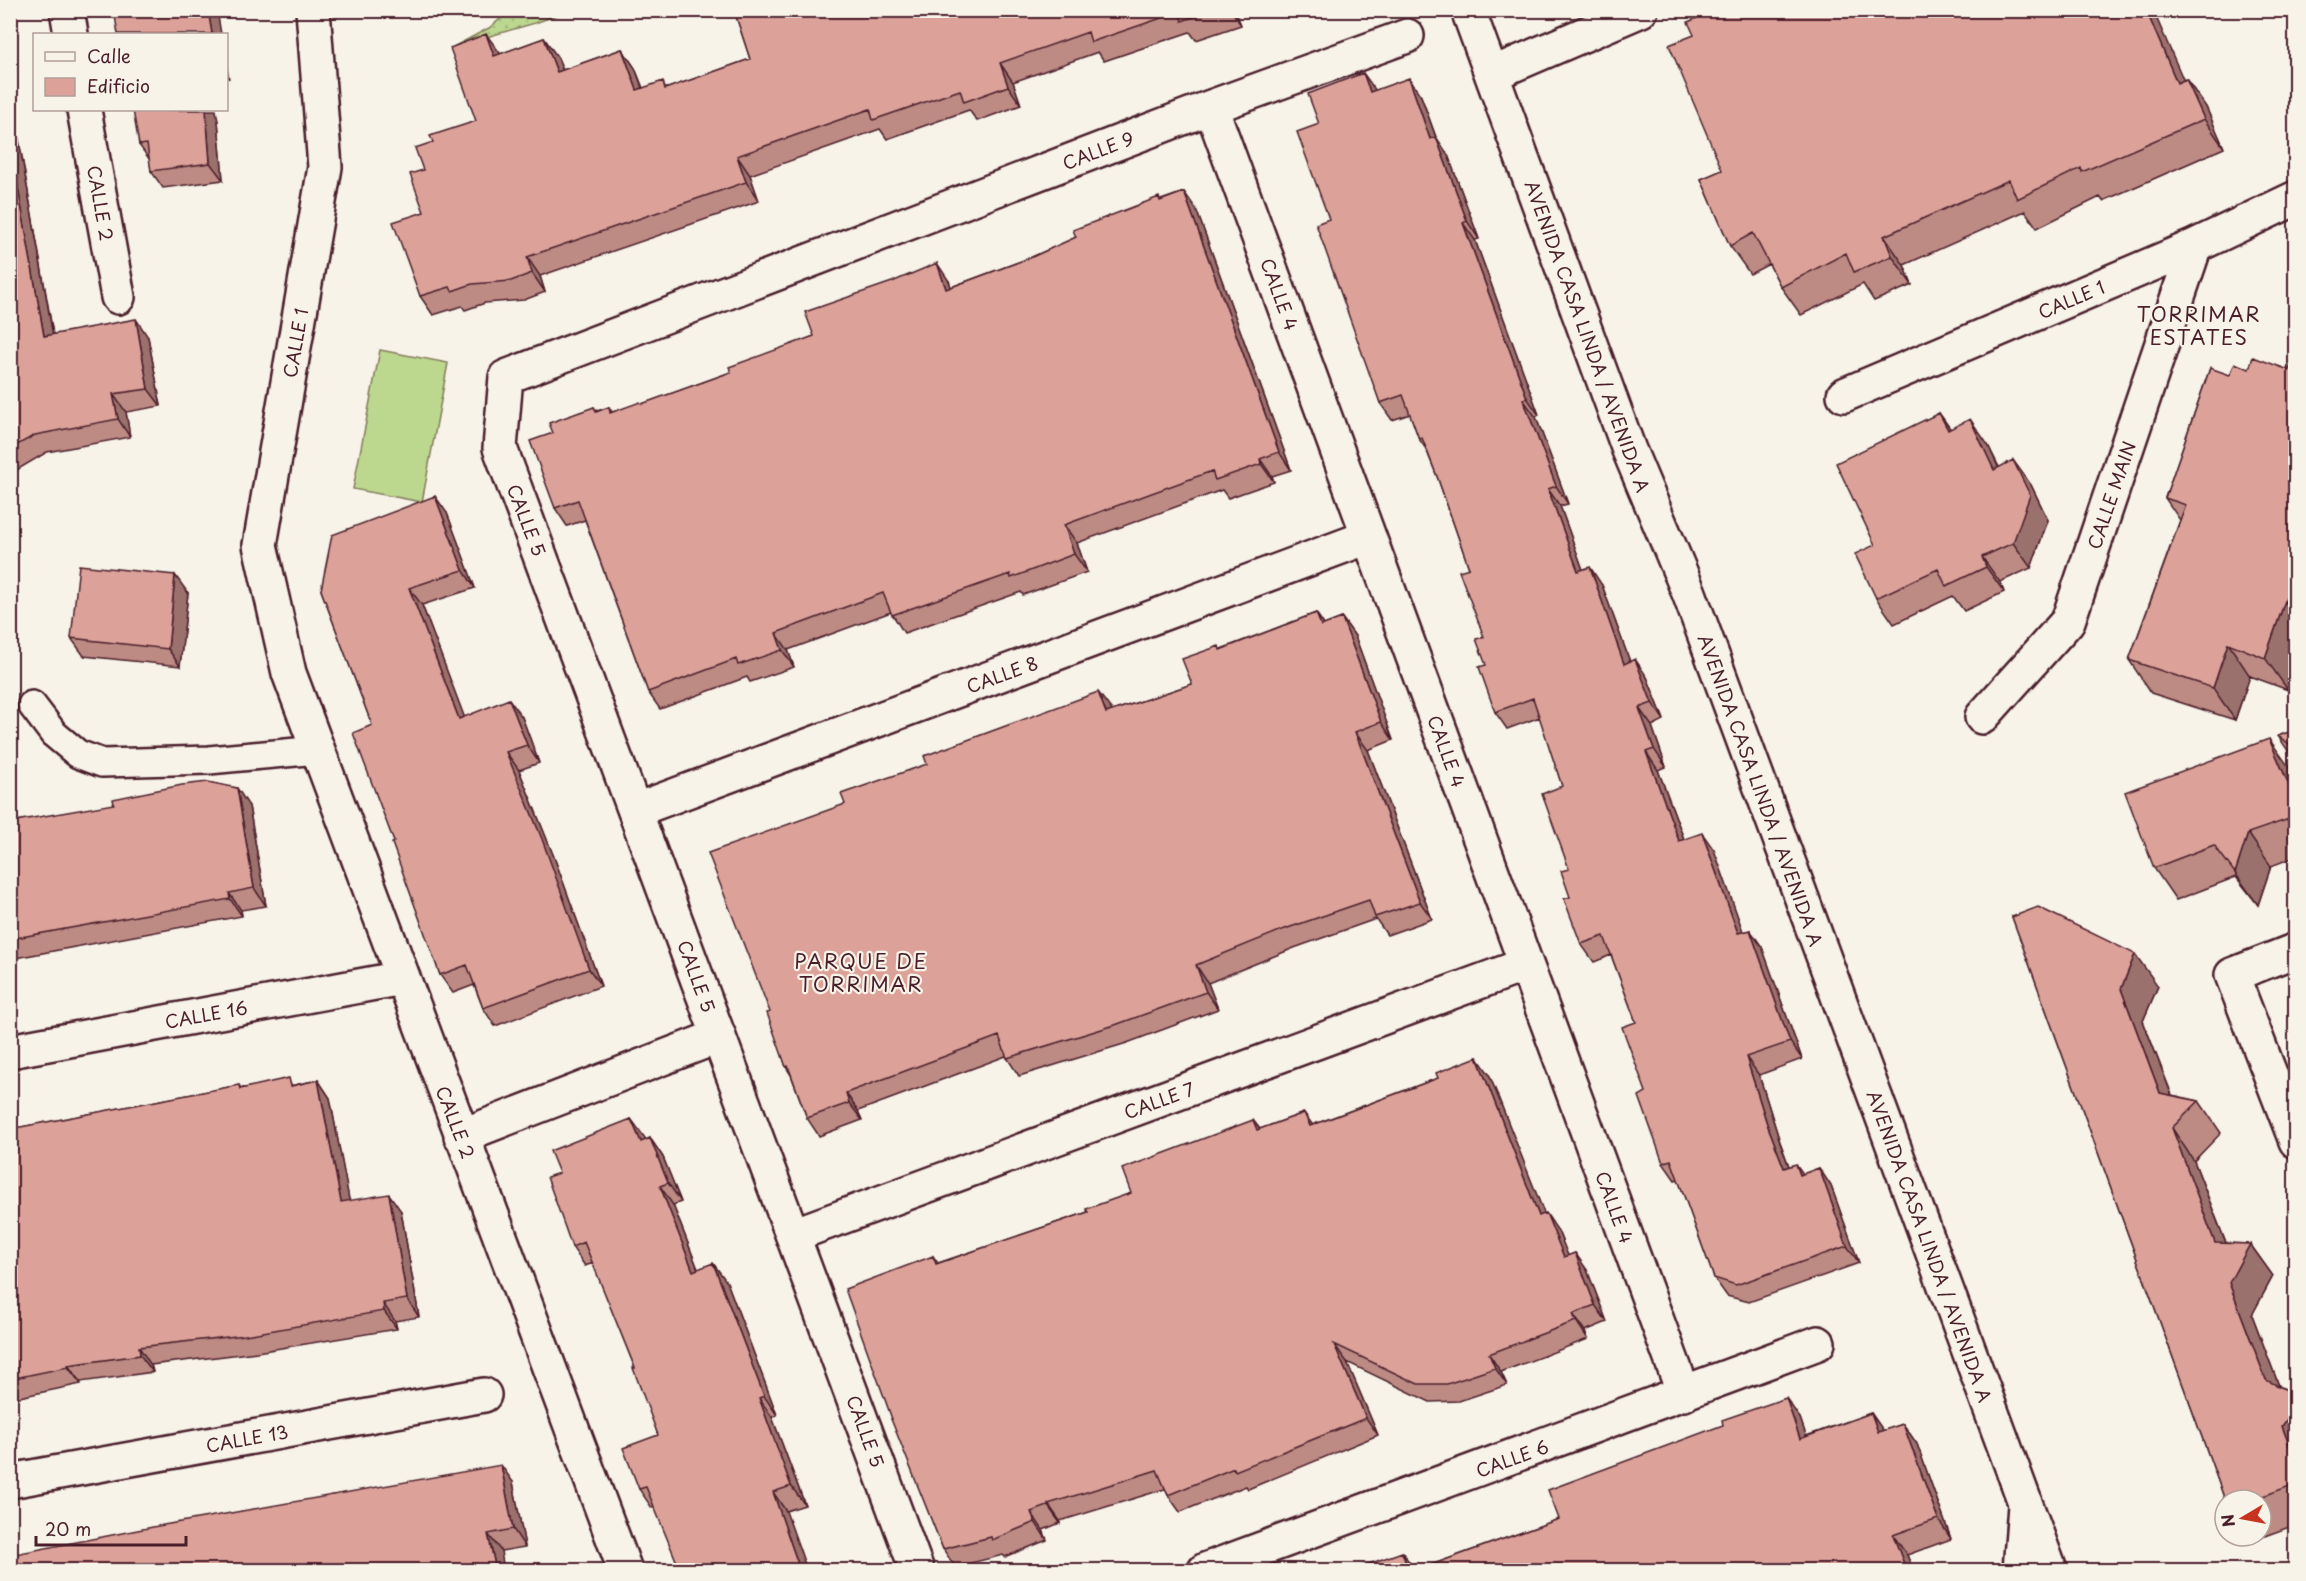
<svg xmlns="http://www.w3.org/2000/svg" width="2306" height="1581" font-family="'Playpen Sans',sans-serif">
<style>
.park{fill:url(#park-dots);stroke:#837c5d;stroke-width:1.5}
.pitch{fill:#bcd88f;stroke:#837c5d;stroke-width:1.5}
.lines{fill:none;stroke-linecap:round;stroke-linejoin:round}
.lane-casing{stroke:#4a1f2b;stroke-width:32}
.street-casing{stroke:#4a1f2b;stroke-width:38}
.secondary-casing{stroke:#4a1f2b;stroke-width:38}
.lane{stroke:#f7f3e8;stroke-width:27}
.street{stroke:#f7f3e8;stroke-width:33}
.secondary{stroke:#f7f3e8;stroke-width:33}
.wall{fill:#bd8b84;stroke:#4a1f2b;stroke-width:1.5}
.shaded-wall{fill:#9a716c;stroke:#4a1f2b;stroke-width:1.5}
.building{fill:#dca29a;stroke:#4a1f2b;stroke-width:1.5}
.labels{text-anchor:middle;dominant-baseline:central;stroke-width:4.5;stroke-linejoin:round;paint-order:stroke}
.street-label{font-size:18px;fill:#4a1f2b;stroke:#f7f3e8}
.neighbourhood-label{font-size:20px;letter-spacing:1.5px;fill:#4a1f2b;stroke:#f7f3e8}
</style>
<defs>
<pattern id="park-dots" width="8" height="8" patternUnits="userSpaceOnUse" patternTransform="scale(1.5)"><rect width="8" height="8" fill="#bcd88f"/><path d="M2 2h.1M6 6h.1" fill="none" stroke="#a3b97c" stroke-width="1.8" stroke-linecap="round"/></pattern>
</defs>
<rect width="100%" height="100%" fill="#f7f3e8"/>
<filter id="ink" filterUnits="userSpaceOnUse"><feTurbulence type="fractalNoise" baseFrequency=".0167" numOctaves="2"/><feDisplacementMap in="SourceGraphic" scale="12" xChannelSelector="R" yChannelSelector="G"/><feConvolveMatrix kernelMatrix="1 2 1 2 8 2 1 2 1" color-interpolation-filters="sRGB"/></filter>
<g filter="url(#ink)">
<path class="park" d="M510,11H569L535,23L455,46L489,28Z"/>
<path class="pitch" d="M380,350L448,363L422,502L353,489Z"/>
<g class="lines">
<defs>
<path id="lane" d="M32,705L54,734L78,754L102,763L209,760L318,750"/>
<path id="street" d="M67,10L71,34
M313,10L325,167L260,545L289,673L625,1570
M1492,74L1641,10
M1211,107L1684,1394
M84,110L118,297
M1844,395L2195,246L2296,198
M1982,717L2068,621L2195,246
M636,810L1368,537
M2296,950L2232,975L2296,1141
M10,1051L402,978
M461,1136L719,1036
M793,1235L1525,965
M10,1481L484,1395
M917,1570L500,448L506,377L1211,107L1407,36
M1205,1570L1818,1343
M2020,1570L2025,1505"/>
<path id="secondary" d="M1468,10L1629,450L1689,593L2050,1570"/>
</defs>
<use href="#lane" class="lane-casing"/>
<use href="#street" class="street-casing"/>
<use href="#secondary" class="secondary-casing"/>
<use href="#lane" class="lane"/>
<use href="#street" class="street"/>
<use href="#secondary" class="secondary"/>
</g>
<path class="wall" d="M734,10H1242L1236,13L1241,25L1196,40L1190,32L1104,61L1098,52L1013,82L1021,105L977,121L969,110L887,139L880,129L750,175L759,201L540,276L545,292L524,300L485,303L465,310L462,306L433,315L420,296L424,212L423,170L433,142L476,121L500,54L544,38L558,58L563,70L622,49L635,68L643,88H668L750,59Z
M2186,79L2206,107L2224,148L2103,201L2100,197L2037,228L2025,211L1904,265L1912,285L1874,301L1863,284L1801,315L1781,287L1769,264L1750,274L1730,246L1701,179Z
M10,89L53,334L148,337L161,406L126,412L130,437L47,452L10,474Z
M1375,90L1421,96L1436,137L1448,155L1479,239L1475,240L1539,415L1536,417L1568,504L1560,506L1583,570L1602,585L1630,662L1647,677L1664,720L1652,726L1666,767L1658,770L1684,839L1714,850L1743,932L1750,930L1762,947L1802,1059L1759,1075L1780,1142L1789,1166L1803,1174L1819,1168L1831,1186L1859,1263L1749,1302L1727,1296L1714,1278L1678,1179L1675,1180L1663,1163L1646,1092L1636,1022L1611,955L1594,962L1581,944L1570,897L1569,869L1562,786L1540,717L1507,729L1495,712L1486,665L1484,637L1469,568L1438,479L1426,449L1419,439L1410,414L1392,420L1380,403L1329,219L1319,124Z
M218,121L223,180L163,188L151,171L150,160L139,145Z
M1184,192L1196,209L1291,470L1272,476L1274,482L1228,498L1222,490L1077,543L1087,572L1023,595L1021,592L904,633L891,612L788,650L794,667L750,682L747,677L660,709L648,692L585,520L567,526L555,508L553,433L594,407L597,411L609,407L612,412L642,404L731,372L814,336L949,281L951,287L1032,257L1161,200Z
M2210,368L2288,690L2250,676L2235,720L2151,693L2129,660L2180,520L2165,498Z
M1939,413L1950,429L1988,445L1999,467L2031,485L2048,520L2031,568L2000,582L2004,592L1964,611L1953,596L1894,624L1876,598L1875,545Z
M447,513L475,588L422,605L464,717H522L539,763L519,770L554,857L601,986L495,1026L483,1008L474,985L453,993L440,975L394,842L372,725L321,590Z
M188,593L180,666L84,656L71,638Z
M1316,613L1324,625L1342,618L1355,636L1393,740L1368,750L1432,919L1387,935L1376,919L1294,948L1208,983L1218,1009L1127,1043L1019,1076L1006,1056L858,1111L862,1120L819,1136L807,1118L791,1075L786,1067L770,1012L1111,709L1112,711L1192,684L1221,649Z
M2295,730V761L2278,736Z
M2292,771L2295,779V857L2271,866L2258,905L2236,877L2176,900L2154,868Z
M249,806L266,906L241,910L242,916L10,959V822Z
M2012,917L2158,986L2143,1021L2172,1095L2199,1101L2221,1133L2194,1161L2226,1243L2250,1244L2273,1276L2252,1315L2279,1386L2295,1394V1525L2251,1541L2248,1536H2261V1500H2225Z
M1477,1057L1489,1074L1544,1214L1558,1231L1568,1256L1575,1253L1587,1270L1607,1322L1585,1331L1588,1339L1501,1372L1507,1385L1459,1401L1430,1402L1347,1362L1378,1435L1248,1489L1246,1486L1180,1512L1168,1495L1165,1489L1060,1521V1523L1043,1530L1047,1540L1005,1557L1003,1555L955,1567L943,1549L892,1419L933,1256L938,1263L1088,1212L1131,1193L1253,1120L1260,1129L1304,1113L1312,1125L1438,1078Z
M318,1080L330,1098L349,1201L401,1211L419,1317L395,1321L397,1329L257,1352L151,1365L153,1372L80,1382L81,1384L10,1399V1129L239,1085L241,1088L294,1085Z
M631,1119L646,1140L650,1138L663,1157L681,1202L673,1205L698,1269L727,1282L777,1415L772,1417L805,1505L786,1511L654,1508H652L639,1489L658,1435L635,1368L593,1263L585,1266L572,1247L559,1173Z
M1871,1413L1883,1431L1903,1424L1917,1444L1951,1539L1907,1555L1913,1570H1417L1559,1519L1800,1418L1806,1436Z
M513,1482L525,1547L501,1551L10,1570Z"/>
<path class="shaded-wall" d="M208,10H217L221,34H212Z
M1231,10H1235L1236,13L1241,25Z
M2146,10H2153L2197,111L2177,83Z
M486,34L500,53L508,75L494,56Z
M544,38L558,58L570,91L557,72Z
M622,49L635,68L650,109L637,90Z
M1000,63L1013,82L1021,105L1008,86Z
M226,64L229,79L226,75Z
M1363,73L1376,91L1370,92Z
M1409,78L1421,96L1443,157L1430,139Z
M2186,79L2206,107L2224,148L2204,119Z
M10,89L56,353L44,336L10,142Z
M206,110H216L218,121L223,180L210,163Z
M1436,137L1448,155L1479,239L1467,221Z
M737,156L750,175L759,201L746,182Z
M1184,192L1196,209L1291,470L1279,452Z
M1463,223L1475,240L1539,415L1527,398Z
M1884,236L1904,265L1912,285L1892,256Z
M527,257L540,276L545,292L532,273Z
M937,263L949,281L958,307L946,289Z
M136,319L148,337L161,406L148,389Z
M113,394L126,412L130,437L118,419Z
M1523,399L1536,417L1568,504L1556,486Z
M1939,413L1957,438L1948,430Z
M1970,419L1988,445L2011,495L1994,470Z
M1260,459L1272,476L1274,482L1261,464Z
M2013,460L2031,485L2048,520L2031,568L2013,543Z
M1548,489L1560,506L1590,589L1578,571Z
M435,496L447,513L475,588L463,570Z
M1064,525L1077,543L1087,572L1074,554Z
M1982,557L2000,582L2004,592L1986,567Z
M1590,567L1602,585L1637,681L1624,664Z
M2295,572V669L2288,690L2265,658Z
M175,575L188,593L180,666L168,649Z
M409,588L422,605L472,737L459,719Z
M1316,613L1328,631L1321,626Z
M1342,618L1355,636L1393,740L1381,722Z
M776,633L788,650L794,667L782,650Z
M2228,643L2250,676L2235,720L2213,688Z
M1635,659L1647,677L1664,720L1652,703Z
M1098,692L1111,709L1118,731L1106,713Z
M509,699L522,717L539,763L527,745Z
M1639,708L1652,726L1666,767L1654,749Z
M1355,732L1368,750L1432,919L1420,902Z
M2269,739L2292,771L2295,779V799Z
M506,752L519,770L554,857L601,986L589,969Z
M1646,752L1658,770L1691,858L1679,841Z
M237,788L249,806L266,906L254,888Z
M1702,833L1714,850L1750,951L1738,933Z
M2248,833L2271,866L2258,905L2235,873Z
M229,893L241,910L242,916L230,899Z
M1750,930L1762,947L1802,1059L1790,1042Z
M2135,954L2158,986L2143,1021L2181,1119L2160,1093L2121,989Z
M1196,965L1208,983L1218,1009L1206,992Z
M1477,1057L1489,1074L1552,1233L1539,1216Z
M1746,1057L1759,1075L1780,1142L1796,1186L1784,1168L1767,1124Z
M318,1080L330,1098L353,1220L341,1202Z
M846,1093L858,1111L862,1120L849,1103Z
M1304,1113L1317,1131L1310,1126Z
M631,1119L645,1138L654,1161L641,1142Z
M2172,1128L2194,1161L2236,1270L2250,1244L2273,1276L2252,1315L2289,1412L2266,1380L2229,1283L2215,1243Z
M650,1138L663,1157L681,1202L668,1183Z
M1796,1164L1809,1182L1800,1175Z
M1819,1168L1831,1186L1859,1263L1847,1246Z
M660,1186L673,1205L706,1290L693,1271Z
M389,1194L401,1211L419,1317L407,1299Z
M1546,1213L1558,1231L1576,1275L1564,1257Z
M1575,1253L1587,1270L1607,1322L1595,1305Z
M713,1263L727,1282L777,1415L764,1396Z
M383,1303L395,1321L397,1329L384,1311Z
M1573,1314L1585,1331L1588,1339L1576,1321Z
M1334,1344L1347,1362L1378,1435L1366,1418Z
M139,1347L151,1365L153,1372L140,1355Z
M1489,1354L1501,1372L1507,1385L1495,1368Z
M68,1365L80,1382L81,1384L68,1367Z
M759,1398L772,1417L805,1505L791,1486Z
M1786,1398L1800,1418L1814,1458L1800,1439Z
M2295,1408V1461L2282,1426Z
M1871,1413L1885,1433L1878,1432Z
M1903,1424L1917,1444L1951,1539L1938,1519Z
M501,1465L513,1482L525,1547L513,1529Z
M773,1492L786,1511L807,1570H800Z
M1048,1504L1060,1521V1523L1048,1506Z
M1031,1512L1043,1530L1047,1540L1035,1522Z
M488,1534L501,1551L504,1570H496Z
M1893,1535L1907,1555L1913,1570H1909L1904,1564Z
M1402,1552L1415,1570H1408Z"/>
<path class="building" d="M114,10H208L212,34H118Z
M734,10H1213L1182,21L1179,12L1091,42L1088,32L1000,63L1008,86L964,102L960,90L873,120L870,109L737,156L746,182L527,257L532,273L511,281L472,284L452,291L450,287L420,296L393,222L424,212L410,174L423,170L415,148L433,142L430,136L476,121L450,48L486,34L494,56L544,38L557,72L622,49L637,90L663,81L665,89L750,59Z
M1715,10H2146L2177,83L2186,79L2204,119L2082,172L2081,168L2017,199L2009,180L1884,236L1892,256L1854,272L1846,253L1781,287L1753,233L1730,246L1701,179L1722,170L1669,45L1694,35L1688,22Z
M1363,73L1370,92L1409,78L1430,139L1436,137L1467,221L1463,223L1527,398L1523,399L1556,486L1548,489L1578,571L1590,567L1624,664L1635,659L1652,703L1639,708L1654,749L1646,752L1679,841L1702,833L1738,933L1750,930L1790,1042L1746,1057L1767,1124L1784,1168L1796,1164L1800,1175L1819,1168L1847,1246L1736,1285L1714,1278L1671,1160L1663,1163L1639,1096L1646,1092L1622,1027L1636,1022L1604,936L1581,944L1564,899L1570,897L1561,871L1569,869L1542,794L1562,786L1533,698L1495,712L1479,667L1486,665L1476,639L1484,637L1459,571L1469,568L1438,479L1422,438L1419,439L1403,395L1380,403L1316,224L1329,219L1297,132L1319,124L1308,94Z
M133,110H206L210,163L151,171L147,144L139,145Z
M10,142L44,336L136,319L148,389L113,394L118,419L35,435L10,449Z
M1184,192L1279,452L1260,459L1261,464L1215,480L1212,471L1064,525L1074,554L1011,578L1010,574L892,615L883,593L776,633L782,650L738,665L736,659L648,692L578,500L555,508L530,441L553,433L549,423L594,407L596,412L609,407L610,413L640,402L642,404L731,372L729,367L814,336L805,312L892,282L937,263L946,289L1032,257L1076,237L1073,230L1159,197L1160,201Z
M2295,351V572L2265,658L2228,643L2213,688L2129,660L2186,505L2165,498L2210,368L2230,375L2235,363L2249,369L2253,357L2289,370Z
M1939,413L1948,430L1970,419L1994,470L2013,460L2030,495L2013,543L1982,557L1986,567L1946,586L1938,569L1876,598L1855,554L1875,545L1836,463Z
M435,496L463,570L409,588L459,719L509,699L527,745L506,752L542,839L589,969L483,1008L467,965L440,975L392,843L394,842L353,733L372,725L321,590L332,535Z
M79,565L175,575L168,649L71,638Z
M1316,613L1321,626L1342,618L1381,722L1355,732L1420,902L1375,917L1369,900L1282,930L1196,965L1206,992L1115,1025L1007,1058L999,1036L846,1093L849,1103L807,1118L788,1066L786,1067L767,1013L770,1012L708,853L845,804L841,794L927,764L924,756L1098,692L1106,713L1192,684L1182,659L1219,646L1220,650Z
M2295,730V748L2278,736Z
M2269,739L2295,799V817L2248,833L2235,873L2214,845L2154,868L2125,792Z
M208,782L237,788L254,888L229,893L230,899L10,939V822L114,804L113,799L182,785Z
M2038,907L2135,954L2121,989L2160,1093L2199,1101L2172,1128L2215,1243L2250,1244L2229,1283L2266,1380L2295,1394V1408L2282,1426L2295,1461V1484L2253,1500H2225L2012,917Z
M1477,1057L1539,1216L1546,1213L1564,1257L1575,1253L1595,1305L1573,1314L1576,1321L1489,1354L1495,1368L1447,1384H1418L1334,1344L1366,1418L1235,1471L1234,1468L1168,1495L1157,1470L1048,1504V1506L1031,1512L1035,1522L992,1540L991,1537L943,1549L891,1419H892L845,1289L933,1256L936,1264L1088,1212L1086,1209L1131,1193L1122,1169L1253,1120L1257,1130L1304,1113L1310,1126L1438,1078L1436,1073Z
M289,1078L291,1086L318,1080L341,1202L389,1194L407,1299L383,1303L384,1311L245,1335L139,1347L140,1355L68,1365V1367L10,1379V1129L239,1085L240,1089Z
M631,1119L641,1142L650,1138L668,1183L660,1186L693,1271L713,1263L764,1396L759,1398L791,1486L773,1492L800,1570H680L646,1487L639,1489L623,1448L658,1435L633,1368H635L584,1242L572,1247L547,1177L559,1173L550,1151Z
M1786,1398L1800,1439L1871,1413L1878,1432L1903,1424L1938,1519L1893,1535L1904,1564L1887,1570H1417L1559,1519L1548,1490L1723,1425L1722,1420Z
M501,1465L513,1529L488,1534L496,1570H10V1561L16,1560L15,1554L158,1526Z
M1402,1552L1408,1570H1352Z"/>
</g>
<g class="labels">
<g class="street-label">
<text transform="translate(1098 150) rotate(-21)">CALLE 9</text>
<text transform="translate(101 203) rotate(80)">CALLE 2</text>
<text transform="translate(1280 294) rotate(70)">CALLE 4</text>
<text transform="translate(2071 299) rotate(-23)">CALLE 1</text>
<text transform="translate(1588 336) rotate(70)">AVENIDA CASA LINDA / AVENIDA A</text>
<text transform="translate(295 343) rotate(-80)">CALLE 1</text>
<text transform="translate(2111 495) rotate(-71)">CALLE MAIN</text>
<text transform="translate(527 520) rotate(69)">CALLE 5</text>
<text transform="translate(1002 674) rotate(-20)">CALLE 8</text>
<text transform="translate(1447 751) rotate(70)">CALLE 4</text>
<text transform="translate(1761 790) rotate(70)">AVENIDA CASA LINDA / AVENIDA A</text>
<text transform="translate(697 976) rotate(70)">CALLE 5</text>
<text transform="translate(206 1014) rotate(-10)">CALLE 16</text>
<text transform="translate(1159 1100) rotate(-20)">CALLE 7</text>
<text transform="translate(456 1122) rotate(69)">CALLE 2</text>
<text transform="translate(1615 1207) rotate(70)">CALLE 4</text>
<text transform="translate(1930 1246) rotate(70)">AVENIDA CASA LINDA / AVENIDA A</text>
<text transform="translate(866 1431) rotate(70)">CALLE 5</text>
<text transform="translate(247 1438) rotate(-10)">CALLE 13</text>
<text transform="translate(1512 1458) rotate(-20)">CALLE 6</text>
</g>
<g class="neighbourhood-label">
<text x="2199" y="314">TORRIMAR<tspan x="2199" dy="23">ESTATES</tspan></text>
<text x="861" y="961">PARQUE DE<tspan x="861" dy="23">TORRIMAR</tspan></text>
</g>
</g>
<rect width="2306" height="1581" fill="none" stroke="#f7f3e8" stroke-width="36"/>
<rect x="18" y="18" width="2270" height="1545" fill="none" stroke="#4a1f2b" stroke-width="2" filter="url(#ink)"/>
<rect x="33" y="33" width="195" height="78" fill="#f7f3e8" stroke="#b29e9c" stroke-width="1.5"/>
<rect x="45" y="52" width="30" height="9" fill="#f7f3e8" stroke="#b29e9c" stroke-width="1.5"/>
<text x="87" y="63" font-size="18" fill="#4a1f2b">Calle</text>
<rect x="45" y="78" width="30" height="18" fill="#dca29a" stroke="#b29e9c" stroke-width="1.5"/>
<text x="87" y="93" font-size="18" fill="#4a1f2b">Edificio</text>
<g transform="translate(2243 1518) rotate(260)"><circle r="28" fill="#f7f3e8" stroke="#b29e9c" stroke-width="1.5"/>
<path d="M0-4.5L10 22L0 15L-10 22Z" fill="#c8321e"/>
<text y="-9" font-size="16" font-weight="bold" text-anchor="middle" fill="#4a1f2b">N</text>
</g>
<path d="M36 1536v9h150v-9" fill="none" stroke="#4a1f2b" stroke-width="3"/>
<text x="45" y="1536" font-size="18" fill="#4a1f2b" stroke="#f7f3e8" stroke-width="4.5" paint-order="stroke">20 m</text>
</svg>
